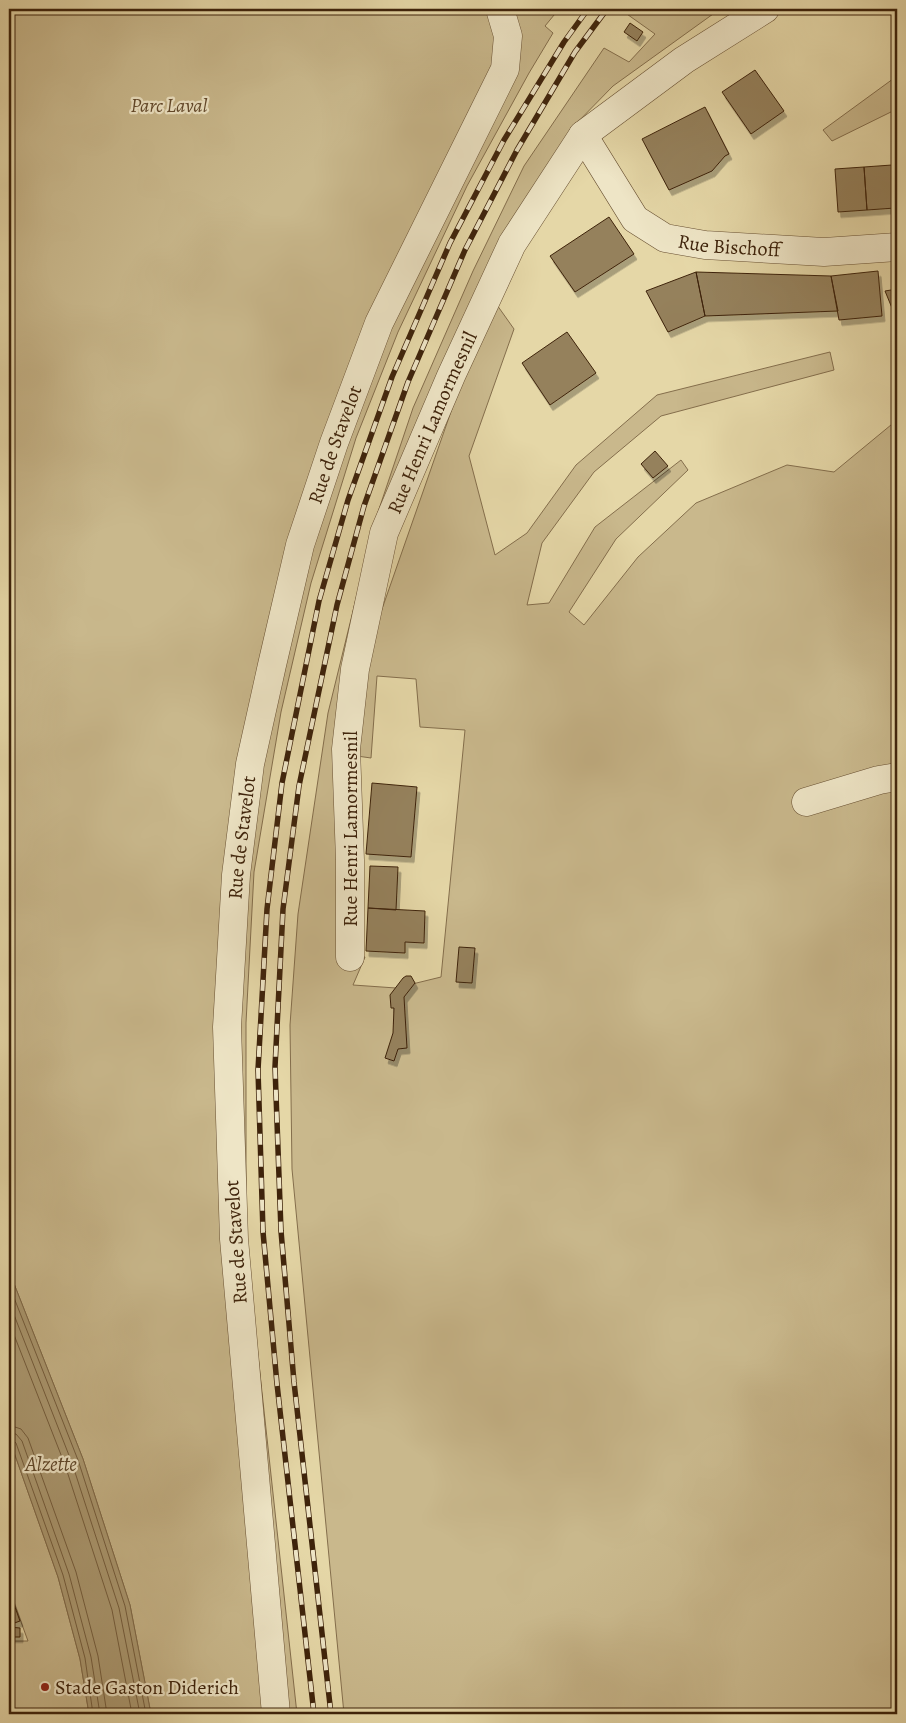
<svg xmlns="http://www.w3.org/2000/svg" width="906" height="1723" font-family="Alegreya,serif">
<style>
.green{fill:#c9b88c;stroke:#846e4c}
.water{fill:#ac9a72;stroke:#806a49}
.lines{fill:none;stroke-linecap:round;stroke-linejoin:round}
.shore{stroke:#755e3e;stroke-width:1}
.building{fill:#95815c;stroke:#3e230b;filter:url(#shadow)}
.minor-casing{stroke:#685032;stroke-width:29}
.minor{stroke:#eee5c6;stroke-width:28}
.rail-casing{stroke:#3e230b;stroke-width:5.5}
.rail{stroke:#eee5c6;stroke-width:4;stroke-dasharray:11;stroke-linecap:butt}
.poi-dot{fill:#8f2418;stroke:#eee5c6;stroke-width:2}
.labels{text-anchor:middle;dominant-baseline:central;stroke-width:4.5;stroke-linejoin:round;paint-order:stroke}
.park-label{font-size:20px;font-style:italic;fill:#61482b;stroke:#eee5c6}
.street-label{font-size:20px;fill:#3e230b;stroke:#eee5c6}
.poi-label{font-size:20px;fill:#3e230b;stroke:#eee5c6;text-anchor:start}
.water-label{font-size:21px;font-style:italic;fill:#5f472a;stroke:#eee5c6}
</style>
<defs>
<filter id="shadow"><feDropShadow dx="3" dy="5.5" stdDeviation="0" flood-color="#0004"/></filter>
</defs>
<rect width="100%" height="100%" fill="#e5d7a7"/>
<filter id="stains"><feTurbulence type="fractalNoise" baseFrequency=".004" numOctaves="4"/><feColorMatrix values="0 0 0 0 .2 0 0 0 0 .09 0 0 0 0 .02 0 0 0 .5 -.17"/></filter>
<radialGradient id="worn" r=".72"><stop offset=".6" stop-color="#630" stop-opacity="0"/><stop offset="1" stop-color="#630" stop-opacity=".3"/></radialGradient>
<path class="green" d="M9,9H559L545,26L553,33L529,73L467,186L398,332L356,438L311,583L281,712L254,872L246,1023V1245L297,1714H151L130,1605L83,1459L9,1271Z
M627,9H720L613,86L570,130L504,242L346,667L350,957H365L353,985L396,988L441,977L465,730L420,727L416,679L377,676L371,758L357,756L360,672L461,383L497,305L514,329L469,456L495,555L527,533L576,465L657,395L830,352L834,370L661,416L594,472L542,543L527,605L549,603L595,527L681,460L688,470L616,539L569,612L584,625L638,557L696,503L787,465L834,472L897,420V1714H344L292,1169L290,1025L298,914L328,713L375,521L413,408L473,271L524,166L604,48L629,62L655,34L624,12Z
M897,76V109L832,141L823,130Z
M9,1438L58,1577L80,1659L89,1714H9V1641H28L9,1589Z"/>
<path class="water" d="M9,1271L83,1459L130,1605L151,1714H89L80,1659L58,1577L9,1438Z"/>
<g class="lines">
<path class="shore" d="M9,1285L78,1460L125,1606L146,1714
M9,1302L72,1463L119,1608L140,1714
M9,1322L65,1465L112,1610L132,1714
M9,1425L21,1429L28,1438L76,1572L98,1656L107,1714
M9,1433L16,1434L22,1441L69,1574L91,1657L100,1714
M9,1439L13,1440L16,1443L63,1575L85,1658L93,1714"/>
</g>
<path class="building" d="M630,23L643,32L637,41L624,32Z
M755,70L784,111L751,134L722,92Z
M705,107L729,154L725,156L712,171L669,190L642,139Z
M897,164V208H895L892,165Z
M892,165L895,208L867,210L864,167Z
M864,167L867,210L838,212L835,169Z
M609,217L634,254L575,292L550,256Z
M878,271L882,316L839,320L831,276Z
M696,272L705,316L668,332L646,291Z
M696,272L831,276L838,311L705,316Z
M897,289V306L892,308L885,291Z
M567,332L596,373L550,405L522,363Z
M655,451L668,466L653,478L641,464Z
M372,783L417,787L411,857L366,854Z
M370,866L398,867L396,910L368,908Z
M368,908L425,911L424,943L405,942V953L366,951Z
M459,947L475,948L472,983L456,982Z
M406,976H411L415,983L404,997L407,1048L398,1049L394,1061L385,1058L393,1033L394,1008H391L390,995L403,978Z
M11,1596L20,1621L9,1625V1597Z
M9,1627L20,1628V1637H9Z"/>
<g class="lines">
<defs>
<g id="minor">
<path id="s1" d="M583,135L635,219L665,238L705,245L824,252L897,247"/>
<path d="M806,802L879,780L897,777"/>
<path id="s2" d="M350,957V860L346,749L355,669L384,533L451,376L512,244L583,135L684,60L765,9"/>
<path id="s3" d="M276,1714L234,1239L227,1027L236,875L250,764L272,665L300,545L334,443L379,323L505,69L508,36L500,9"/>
</g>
</defs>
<use href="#minor" class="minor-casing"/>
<use href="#minor" class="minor"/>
<defs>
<path id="rail" d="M314,1714L277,1384L263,1232L258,1070L267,909L282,783L319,601L348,500L392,377L450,243L504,140L564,42L588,9
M331,1714L294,1382L281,1231L275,1067L283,909L299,786L337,605L364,506L408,382L465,250L517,150L575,52L607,9"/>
</defs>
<use href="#rail" class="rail-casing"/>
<use href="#rail" class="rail"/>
</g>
<circle class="poi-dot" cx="45" cy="1687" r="5"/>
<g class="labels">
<g class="park-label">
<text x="169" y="105">Parc Laval</text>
</g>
<g class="street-label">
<text stroke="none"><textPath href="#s1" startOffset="199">Rue Bischoff</textPath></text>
<text stroke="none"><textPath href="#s2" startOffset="548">Rue Henri Lamormesnil</textPath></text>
<text stroke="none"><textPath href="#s3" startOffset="1284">Rue de Stavelot</textPath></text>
<text transform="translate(350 829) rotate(-90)">Rue Henri Lamormesnil</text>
<text stroke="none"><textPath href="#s3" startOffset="879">Rue de Stavelot</textPath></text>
<text transform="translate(236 1242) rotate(-94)">Rue de Stavelot</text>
</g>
<g class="poi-label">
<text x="55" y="1687">Stade Gaston Diderich</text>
</g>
<g class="water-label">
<text x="51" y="1464">Alzette</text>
</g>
</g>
<rect width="906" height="1723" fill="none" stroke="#e5d7a7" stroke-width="30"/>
<rect x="10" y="10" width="886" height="1703" fill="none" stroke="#3e230b" stroke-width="2.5"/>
<rect x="15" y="15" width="876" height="1693" fill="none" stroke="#3e230b"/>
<rect width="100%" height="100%" filter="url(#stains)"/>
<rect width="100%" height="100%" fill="url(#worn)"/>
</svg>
